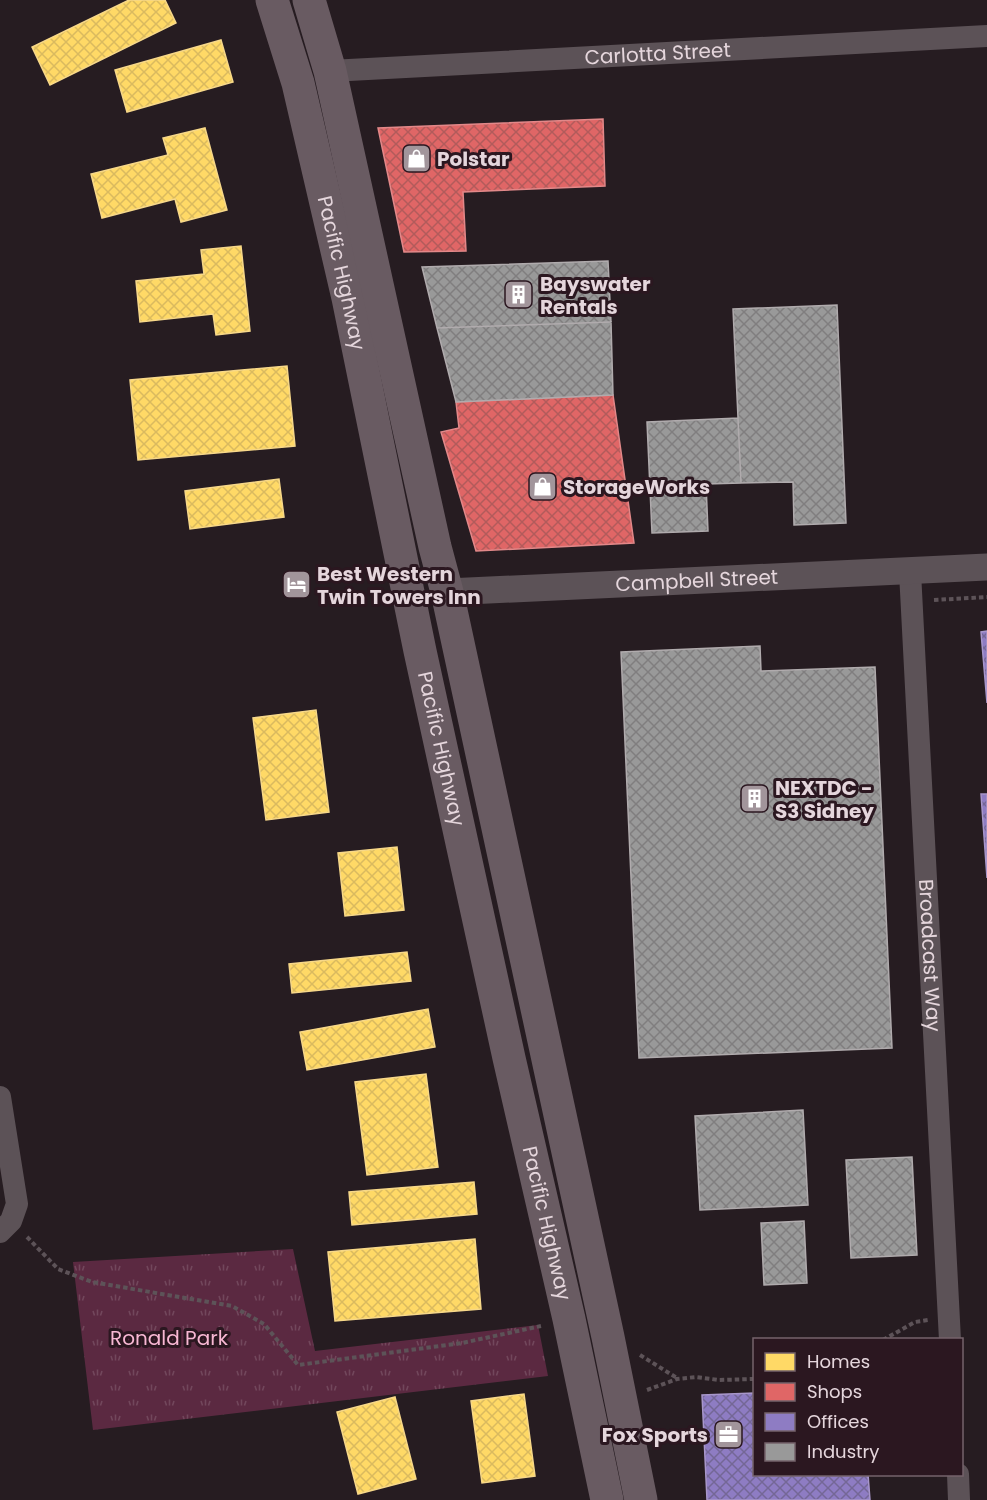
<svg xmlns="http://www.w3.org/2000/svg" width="987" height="1500" font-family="Poppins,sans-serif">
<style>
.park{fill:url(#park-tufts)}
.homes{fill:url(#homes-cross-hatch);stroke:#f7d889;stroke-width:1.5}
.shops{fill:url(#shops-cross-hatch);stroke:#e28889;stroke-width:1.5}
.offices{fill:url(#offices-cross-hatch);stroke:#a897ca;stroke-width:1.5}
.industry{fill:url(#industry-cross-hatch);stroke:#b0abad;stroke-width:1.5}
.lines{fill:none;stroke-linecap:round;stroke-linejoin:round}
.path{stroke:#5d5358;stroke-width:4;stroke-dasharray:4.5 3;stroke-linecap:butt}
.minor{stroke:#5c5257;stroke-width:22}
.tertiary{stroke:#5c5257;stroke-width:27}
.primary{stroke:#695b62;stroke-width:33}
.labels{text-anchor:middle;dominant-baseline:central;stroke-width:6;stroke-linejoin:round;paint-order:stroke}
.street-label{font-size:20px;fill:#e5d6dc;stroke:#2b1720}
.poi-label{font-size:20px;font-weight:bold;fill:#e5d6dc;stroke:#2b1720;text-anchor:start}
.park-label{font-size:20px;fill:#f8b7d3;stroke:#2b1720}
</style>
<defs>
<pattern id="park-tufts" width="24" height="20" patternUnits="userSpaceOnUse" patternTransform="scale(1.5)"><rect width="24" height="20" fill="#5b2941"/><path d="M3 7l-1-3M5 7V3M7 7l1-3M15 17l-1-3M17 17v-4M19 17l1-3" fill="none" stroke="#72475c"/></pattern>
<pattern id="homes-cross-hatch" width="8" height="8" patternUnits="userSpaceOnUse" patternTransform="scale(1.5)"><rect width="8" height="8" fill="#ffd966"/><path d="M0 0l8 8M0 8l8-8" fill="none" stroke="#daba5f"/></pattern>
<pattern id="shops-cross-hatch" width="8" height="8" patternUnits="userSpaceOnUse" patternTransform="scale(1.5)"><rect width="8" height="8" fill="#e06666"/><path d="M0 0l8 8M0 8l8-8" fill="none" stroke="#b25b5b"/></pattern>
<pattern id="offices-cross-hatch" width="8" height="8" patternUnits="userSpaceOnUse" patternTransform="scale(1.5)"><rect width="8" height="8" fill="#8e7cc3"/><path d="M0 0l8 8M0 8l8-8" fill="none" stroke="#746796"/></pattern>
<pattern id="industry-cross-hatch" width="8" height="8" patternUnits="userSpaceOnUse" patternTransform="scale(1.5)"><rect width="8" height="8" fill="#999"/><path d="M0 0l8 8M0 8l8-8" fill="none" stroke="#807e7f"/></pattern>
</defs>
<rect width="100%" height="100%" fill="#261c21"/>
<path class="park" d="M293,1249L315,1351L538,1325L548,1376L93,1430L73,1262Z"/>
<path class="homes" d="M129,0H165L176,23L50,85L32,47Z
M221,40L233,82L127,112L115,70Z
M205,128L227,210L181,222L175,199L102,218L91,174L168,155L163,138Z
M241,246L250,331L216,335L213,314L140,322L136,281L204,274L201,250Z
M287,366L295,446L138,460L130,380Z
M279,479L284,517L190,529L185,491Z
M316,710L329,812L266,820L253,718Z
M397,847L404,910L345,916L338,853Z
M407,952L411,981L292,993L289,964Z
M428,1009L435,1047L307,1070L300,1032Z
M426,1074L438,1167L367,1175L355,1082Z
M474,1182L477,1214L352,1225L349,1192Z
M475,1239L481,1309L335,1321L328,1252Z
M524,1394L535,1476L482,1483L471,1401Z
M395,1397L416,1479L358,1494L337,1412Z"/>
<path class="shops" d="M603,119L605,186L463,192L466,251L404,252L378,128Z
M613,395L634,543L476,551L441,432L459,428L456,402Z"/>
<path class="offices" d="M987,631V703L981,632Z
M981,794H987V878Z
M754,1393V1474H868L870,1500H707L702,1395Z"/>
<path class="industry" d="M608,261L611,322L437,328L422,267Z
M837,305L846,523L794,525L793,482L741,483L733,309Z
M611,322L613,395L456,402L437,328Z
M738,418L741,483L706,484L708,531L652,533L647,422Z
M760,646L761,671L875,667L892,1048L639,1058L621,652Z
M803,1110L808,1205L700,1210L695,1116Z
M912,1157L917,1255L851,1258L846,1160Z
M804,1221L807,1283L764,1285L761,1223Z"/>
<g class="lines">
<path class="path" d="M934,600L987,597
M27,1237L58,1269L92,1282L232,1306L264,1324L298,1365L462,1343L541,1326
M883,1340L915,1322L928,1320
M640,1355L677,1378
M647,1390L677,1379L696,1377L719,1380L754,1379"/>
<g class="minor">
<path id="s1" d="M330,71L987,36"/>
<path id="s2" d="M910,572L950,1340"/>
<path d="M0,1097L17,1204L11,1221L0,1232"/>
<path d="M958,1474L959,1500"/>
</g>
<path class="tertiary" id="s3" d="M447,592L987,567"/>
<g class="primary">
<path id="s4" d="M272,0L298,83L348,298L420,651L509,1058L569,1319L607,1500"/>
<path d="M309,0L330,71L435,547L447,592L608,1337L641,1500"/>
</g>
</g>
<defs>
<symbol id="shop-square" viewBox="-11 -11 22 22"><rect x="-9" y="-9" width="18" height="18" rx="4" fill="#a2959b" stroke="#2b1720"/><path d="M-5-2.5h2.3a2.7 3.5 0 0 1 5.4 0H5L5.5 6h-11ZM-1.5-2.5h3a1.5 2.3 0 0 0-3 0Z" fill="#fff"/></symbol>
<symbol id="building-square" viewBox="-11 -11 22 22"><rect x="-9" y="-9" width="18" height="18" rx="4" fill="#a2959b" stroke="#2b1720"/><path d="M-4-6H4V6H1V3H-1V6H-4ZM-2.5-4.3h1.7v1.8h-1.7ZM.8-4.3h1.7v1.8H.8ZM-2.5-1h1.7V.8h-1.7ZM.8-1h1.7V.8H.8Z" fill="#fff"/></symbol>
<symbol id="hotel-square" viewBox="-11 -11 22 22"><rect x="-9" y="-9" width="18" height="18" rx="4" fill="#a2959b" stroke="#2b1720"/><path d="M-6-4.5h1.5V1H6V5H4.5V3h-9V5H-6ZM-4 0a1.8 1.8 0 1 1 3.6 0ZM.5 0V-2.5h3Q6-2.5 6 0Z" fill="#fff"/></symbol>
<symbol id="office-square" viewBox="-11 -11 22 22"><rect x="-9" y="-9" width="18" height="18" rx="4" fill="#a2959b" stroke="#2b1720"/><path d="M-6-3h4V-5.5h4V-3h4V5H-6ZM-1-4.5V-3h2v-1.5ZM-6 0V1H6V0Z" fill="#fff"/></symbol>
</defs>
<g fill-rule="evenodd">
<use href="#shop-square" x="400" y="142" width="33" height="33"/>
<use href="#building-square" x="502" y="278" width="33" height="33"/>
<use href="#shop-square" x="526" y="470" width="33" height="33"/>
<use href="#hotel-square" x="280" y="568" width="33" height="33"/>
<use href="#building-square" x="738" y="782" width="33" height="33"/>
<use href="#office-square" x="712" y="1418" width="33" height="33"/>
</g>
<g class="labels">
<g class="street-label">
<text stroke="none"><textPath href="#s1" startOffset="328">Carlotta Street</textPath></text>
<text stroke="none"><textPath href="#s4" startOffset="282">Pacific Highway</textPath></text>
<text stroke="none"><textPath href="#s3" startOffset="250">Campbell Street</textPath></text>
<text stroke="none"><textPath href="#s4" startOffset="768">Pacific Highway</textPath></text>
<text stroke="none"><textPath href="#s2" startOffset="384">Broadcast Way</textPath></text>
<text stroke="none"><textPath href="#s4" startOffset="1254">Pacific Highway</textPath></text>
</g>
<g class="poi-label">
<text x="437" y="159">Polstar</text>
<text x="540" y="284">Bayswater<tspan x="540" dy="23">Rentals</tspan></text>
<text x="563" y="487">StorageWorks</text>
<text x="317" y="574">Best Western<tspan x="317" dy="23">Twin Towers Inn</tspan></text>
<text x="775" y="788">NEXTDC -<tspan x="775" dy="23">S3 Sidney</tspan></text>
<text x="708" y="1435" text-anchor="end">Fox Sports</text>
</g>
<g class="park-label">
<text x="169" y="1338">Ronald Park</text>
</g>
</g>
<rect x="753" y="1338" width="210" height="138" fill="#2b1720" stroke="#75636b" stroke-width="1.5"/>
<rect x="765" y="1353" width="30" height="18" fill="#ffd966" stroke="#75636b" stroke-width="1.5"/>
<text x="807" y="1368" font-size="18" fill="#e5d6dc">Homes</text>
<rect x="765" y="1383" width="30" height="18" fill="#e06666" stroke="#75636b" stroke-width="1.5"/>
<text x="807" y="1398" font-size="18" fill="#e5d6dc">Shops</text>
<rect x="765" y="1413" width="30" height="18" fill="#8e7cc3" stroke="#75636b" stroke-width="1.5"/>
<text x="807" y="1428" font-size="18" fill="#e5d6dc">Offices</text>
<rect x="765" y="1443" width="30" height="18" fill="#999999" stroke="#75636b" stroke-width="1.5"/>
<text x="807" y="1458" font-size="18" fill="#e5d6dc">Industry</text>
</svg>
